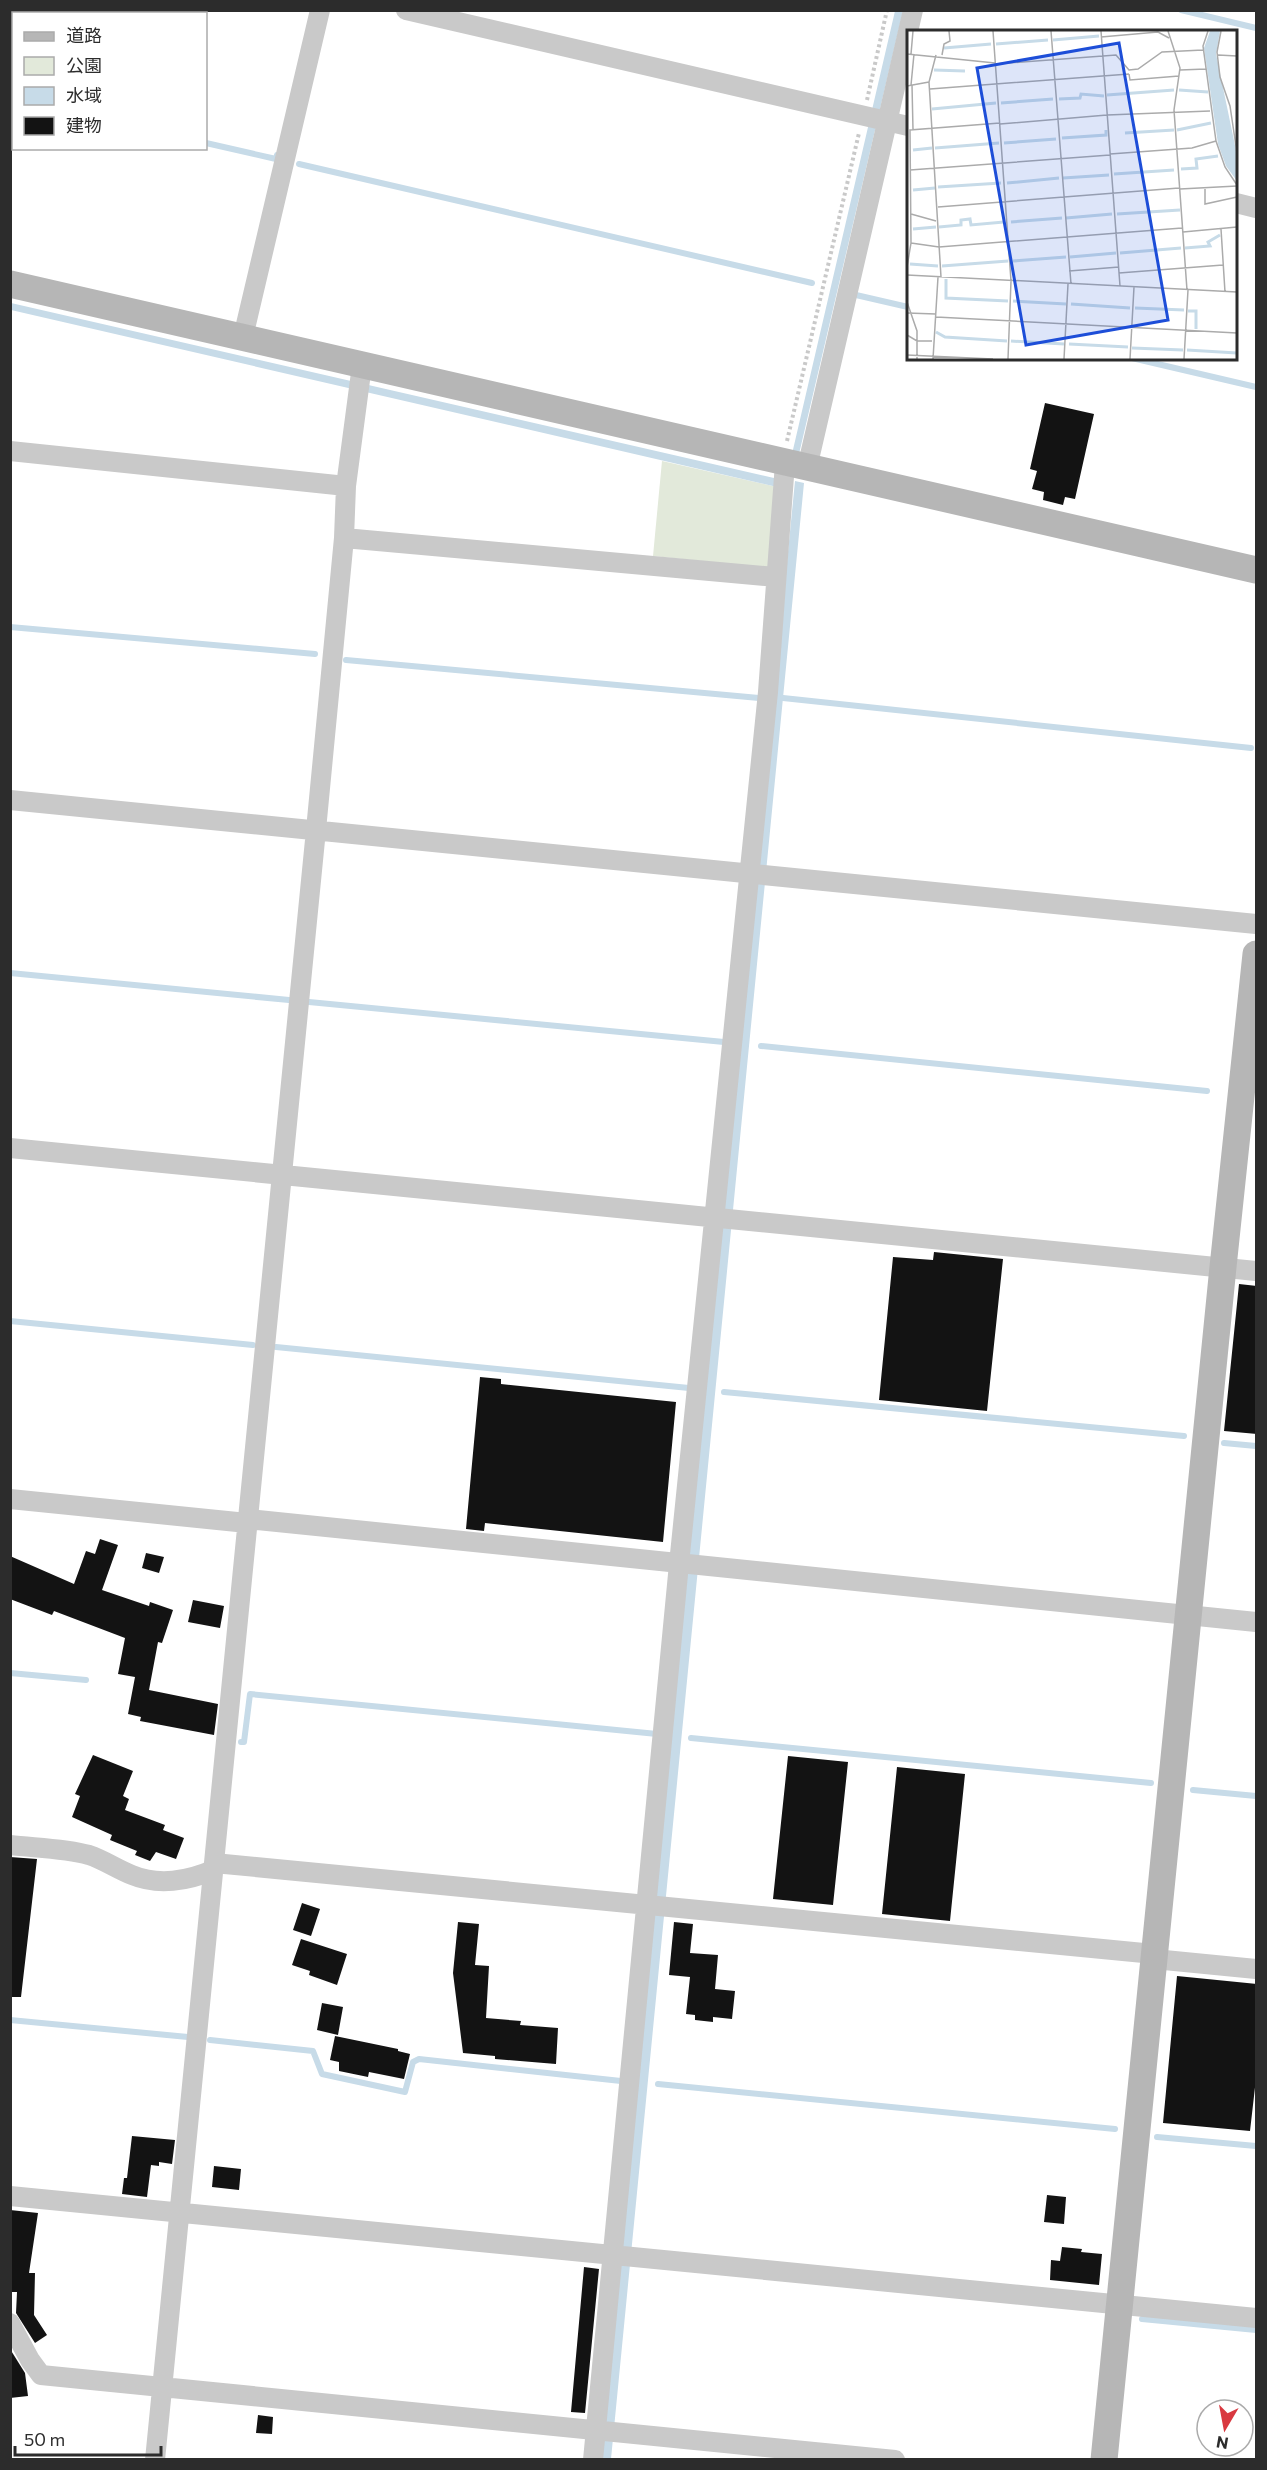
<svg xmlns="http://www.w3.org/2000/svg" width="1267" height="2470" font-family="Commissioner,'Noto Sans JP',sans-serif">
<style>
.green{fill:#e2e9da}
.water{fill:#c7dbe8}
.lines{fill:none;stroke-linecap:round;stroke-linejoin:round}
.stream{stroke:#c7dbe8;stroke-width:6}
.building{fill:#131313}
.path{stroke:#c9c9c9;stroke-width:4;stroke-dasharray:3 3;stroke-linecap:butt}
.street{stroke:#c9c9c9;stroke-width:20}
.secondary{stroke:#b6b6b6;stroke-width:27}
.inset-river{fill:none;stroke:#c7dbe8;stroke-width:3}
.inset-road{fill:none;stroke:#ababab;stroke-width:1.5}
.view{fill:#1d4ed8;fill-opacity:0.15;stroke:#1d4ed8;stroke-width:3}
.inset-edge{fill:none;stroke:#2c2c2c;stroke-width:3}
</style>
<rect width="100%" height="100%" fill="#fff"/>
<path class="green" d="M662,461L777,487L771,568L653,556Z"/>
<path class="water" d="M895,11H903L799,454H792Z
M11,303L774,478L778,481L777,487L11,310Z
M795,481L804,483L611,2459L600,2460Z"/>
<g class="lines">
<path class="stream" d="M1181,10L1256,28
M10,98L14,99
M206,143L276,159L277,155
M299,164L812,283
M856,295L908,307
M1132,358L1256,387
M10,627L315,654
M346,660L759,698
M783,698L1251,748
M10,973L289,1000
M309,1002L724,1042
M761,1046L1207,1091
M10,1321L253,1345
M276,1347L689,1388
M724,1392L1184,1436
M1224,1443L1256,1446
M10,1673L86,1680
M691,1738L1151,1783
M241,1742H244L250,1694L657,1734
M1193,1790L1256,1796
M10,2020L188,2037
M210,2040L313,2051L322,2074L405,2092L413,2062L419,2059L621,2081
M658,2084L1115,2129
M1157,2137L1256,2146
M1142,2319L1256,2330"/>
</g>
<path class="building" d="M1045,403L1094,414L1075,499L1065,497L1063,505L1043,500L1044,492L1032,489L1037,471L1030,469Z
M934,1252L1003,1259L987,1411L879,1400L893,1257L933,1260Z
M1239,1284L1257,1286V1434L1224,1431Z
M480,1377L501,1379V1384L676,1402L663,1542L485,1523L484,1531L466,1529Z
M100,1539L118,1545L102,1590L149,1606L150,1602L173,1610L162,1643L158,1642L149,1690L218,1704L214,1735L140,1721L141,1717L128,1714L135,1677L118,1674L125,1638L54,1611L52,1615L10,1599V1556L74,1584L86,1551L95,1554Z
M146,1553L164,1557L159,1573L142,1568Z
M193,1600L224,1606L220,1628L188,1622Z
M93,1755L133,1771L123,1796L129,1799L125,1810L165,1825L163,1830L184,1838L176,1859L156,1852L150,1861L135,1855L137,1851L110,1840L112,1835L72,1817L80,1796L75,1794Z
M788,1756L848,1762L833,1905L773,1899Z
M897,1767L965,1774L950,1921L882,1914Z
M10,1857L37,1859L21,1997H10Z
M302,1903L320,1909L311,1936L293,1930Z
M458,1922L479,1924L475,1965L489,1966L486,2018L521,2021L520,2025L558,2028L556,2064L495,2059V2056L463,2053L453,1973Z
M674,1922L693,1924L690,1953L718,1955L715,1989L735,1991L732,2019L713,2017V2022L695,2020V2015L686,2014L690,1977L669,1975Z
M301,1939L347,1954L337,1985L309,1975L310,1971L292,1965Z
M1177,1976L1257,1984V2070L1250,2131L1163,2123Z
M322,2003L343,2007L338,2035L317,2030Z
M335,2036L398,2049V2051L410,2054L404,2079L369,2072L368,2077L339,2071V2062L330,2060Z
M132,2136L175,2140L172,2164L159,2162V2166L151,2165L147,2197L122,2194L124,2178H127Z
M214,2166L241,2169L239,2190L212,2187Z
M1047,2195L1066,2197L1064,2224L1044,2222Z
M10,2210L38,2213L29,2273H35L34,2315L47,2335L35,2343L16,2313L17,2292H10Z
M1062,2247L1082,2249L1081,2252L1102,2254L1099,2285L1050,2280L1051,2260L1060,2261Z
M584,2267L599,2269L585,2413L571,2412Z
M10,2349L25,2373L28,2396L10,2398Z
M258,2415L273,2417L272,2434L256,2433Z"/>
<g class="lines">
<path class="path" d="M867,100L887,10
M787,441L859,133"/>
<path class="street" d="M406,10L908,126
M1236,203L1256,208
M243,337L320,10
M10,451L346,486
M807,468L913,10
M344,538L776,577
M10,800L1256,924
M10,1148L1256,1271
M10,1499L247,1523
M248,1519L1256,1622
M10,1845C36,1848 64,1848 89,1855C104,1860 117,1869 132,1875C158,1886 188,1881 213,1870
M214,1863L1154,1954
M1154,1959L1256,1969
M10,2196L1256,2318
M10,2323L30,2360L41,2375L895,2460
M155,2460L316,830L344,538L346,486L362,365
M593,2460L679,1564L768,692L785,463"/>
<path class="secondary" d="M10,284L1256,570
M1104,2460L1223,1267L1256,954"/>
</g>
<g transform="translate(907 30)">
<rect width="330" height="330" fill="#fff"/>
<path d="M303,1H313L309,24L330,125V151L319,136L311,114L297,18Z" fill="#c7dbe8"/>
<path class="inset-river" d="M146,10L192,6M89,14L141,10M37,18L84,14M27,40L58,41M272,60L301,62M200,65L267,60M152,69L173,68L174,64L197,66M94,73L146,69M25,79L89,73M270,100L304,93M218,103L267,100M155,108L199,105V100M97,113L149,109M28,118L92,113M6,120L25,118M274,139L290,138L289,129L311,126M207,144L267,140M156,148L202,145M100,153L152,148M31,157L94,153M6,160L28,158M210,184L273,180M159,188L205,184M104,192L155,188M32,197L54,195V190L63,189L64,195L97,192M6,199L29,197M278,218L303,216L301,212L313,205M213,223L274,218M163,227L209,223M106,231L159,227M3,234L31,236M35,236L101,231M39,249V268L101,271M106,271L159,274M164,274L223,278M228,278L277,280M281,281H289V299M29,302L38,307L100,311M104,311L157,314M162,314L221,317M225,318L276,320M280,320L330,323"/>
<path class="inset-road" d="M86,1L104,251L101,329M144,1L164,254M194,1L213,256M261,1L273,38L267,80L280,260M301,1L296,16L309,111L318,137L330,155M314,1L310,22L313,47L323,76L330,123M194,7L251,2L262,8M0,24L88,33M4,24L6,1M29,25L22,52L34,247M35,25L37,14L43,11L42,1M311,25L330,26M88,34L209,25L222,40L231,39L255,22L296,20M273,40L299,39M222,44L223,50L272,46M4,55L7,24M5,55L6,100M0,56L22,52M23,59L222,44M200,85L303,81M93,94L200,85M203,124L285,118L309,111M3,140L203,125M273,159L330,156M298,159V174L330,167M31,177L272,158M4,184L29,191M314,199L318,262M276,202L330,197M4,213L32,217L275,198M0,237L4,213L3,100L93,93M162,241L212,237M212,243L316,235M0,245L330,262M0,272L10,301V329M0,283L29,284M29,287L330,303M0,305L10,311H25M0,325L86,329M26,329L31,247M157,329L161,254M223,329L227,257M277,329L281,260"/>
<path class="view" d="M212,13L261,290L119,315L70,38Z"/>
<rect width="330" height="330" class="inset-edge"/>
</g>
<rect width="1267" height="2470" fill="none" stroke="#2c2c2c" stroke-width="24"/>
<rect x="12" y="12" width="195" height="138" fill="#ffffff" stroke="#ababab" stroke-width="1.5"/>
<rect x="24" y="32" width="30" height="9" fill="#b6b6b6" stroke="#ababab" stroke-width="1.5"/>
<text x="66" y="42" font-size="18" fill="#2c2c2c">道路</text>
<rect x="24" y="57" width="30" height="18" fill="#e2e9da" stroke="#ababab" stroke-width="1.5"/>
<text x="66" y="72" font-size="18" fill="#2c2c2c">公園</text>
<rect x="24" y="87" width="30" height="18" fill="#c7dbe8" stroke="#ababab" stroke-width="1.5"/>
<text x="66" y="102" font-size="18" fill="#2c2c2c">水域</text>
<rect x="24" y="117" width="30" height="18" fill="#131313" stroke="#ababab" stroke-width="1.5"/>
<text x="66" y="132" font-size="18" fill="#2c2c2c">建物</text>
<g transform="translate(1225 2428) rotate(190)"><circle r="28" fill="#ffffff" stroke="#ababab" stroke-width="1.5"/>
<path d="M0-4.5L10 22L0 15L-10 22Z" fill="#d93940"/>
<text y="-9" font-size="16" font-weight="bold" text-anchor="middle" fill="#2c2c2c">N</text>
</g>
<path d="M15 2446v9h146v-9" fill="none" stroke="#2c2c2c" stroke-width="3"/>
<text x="24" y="2446" font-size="18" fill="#2c2c2c" stroke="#ffffff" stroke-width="4.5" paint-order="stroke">50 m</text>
</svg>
